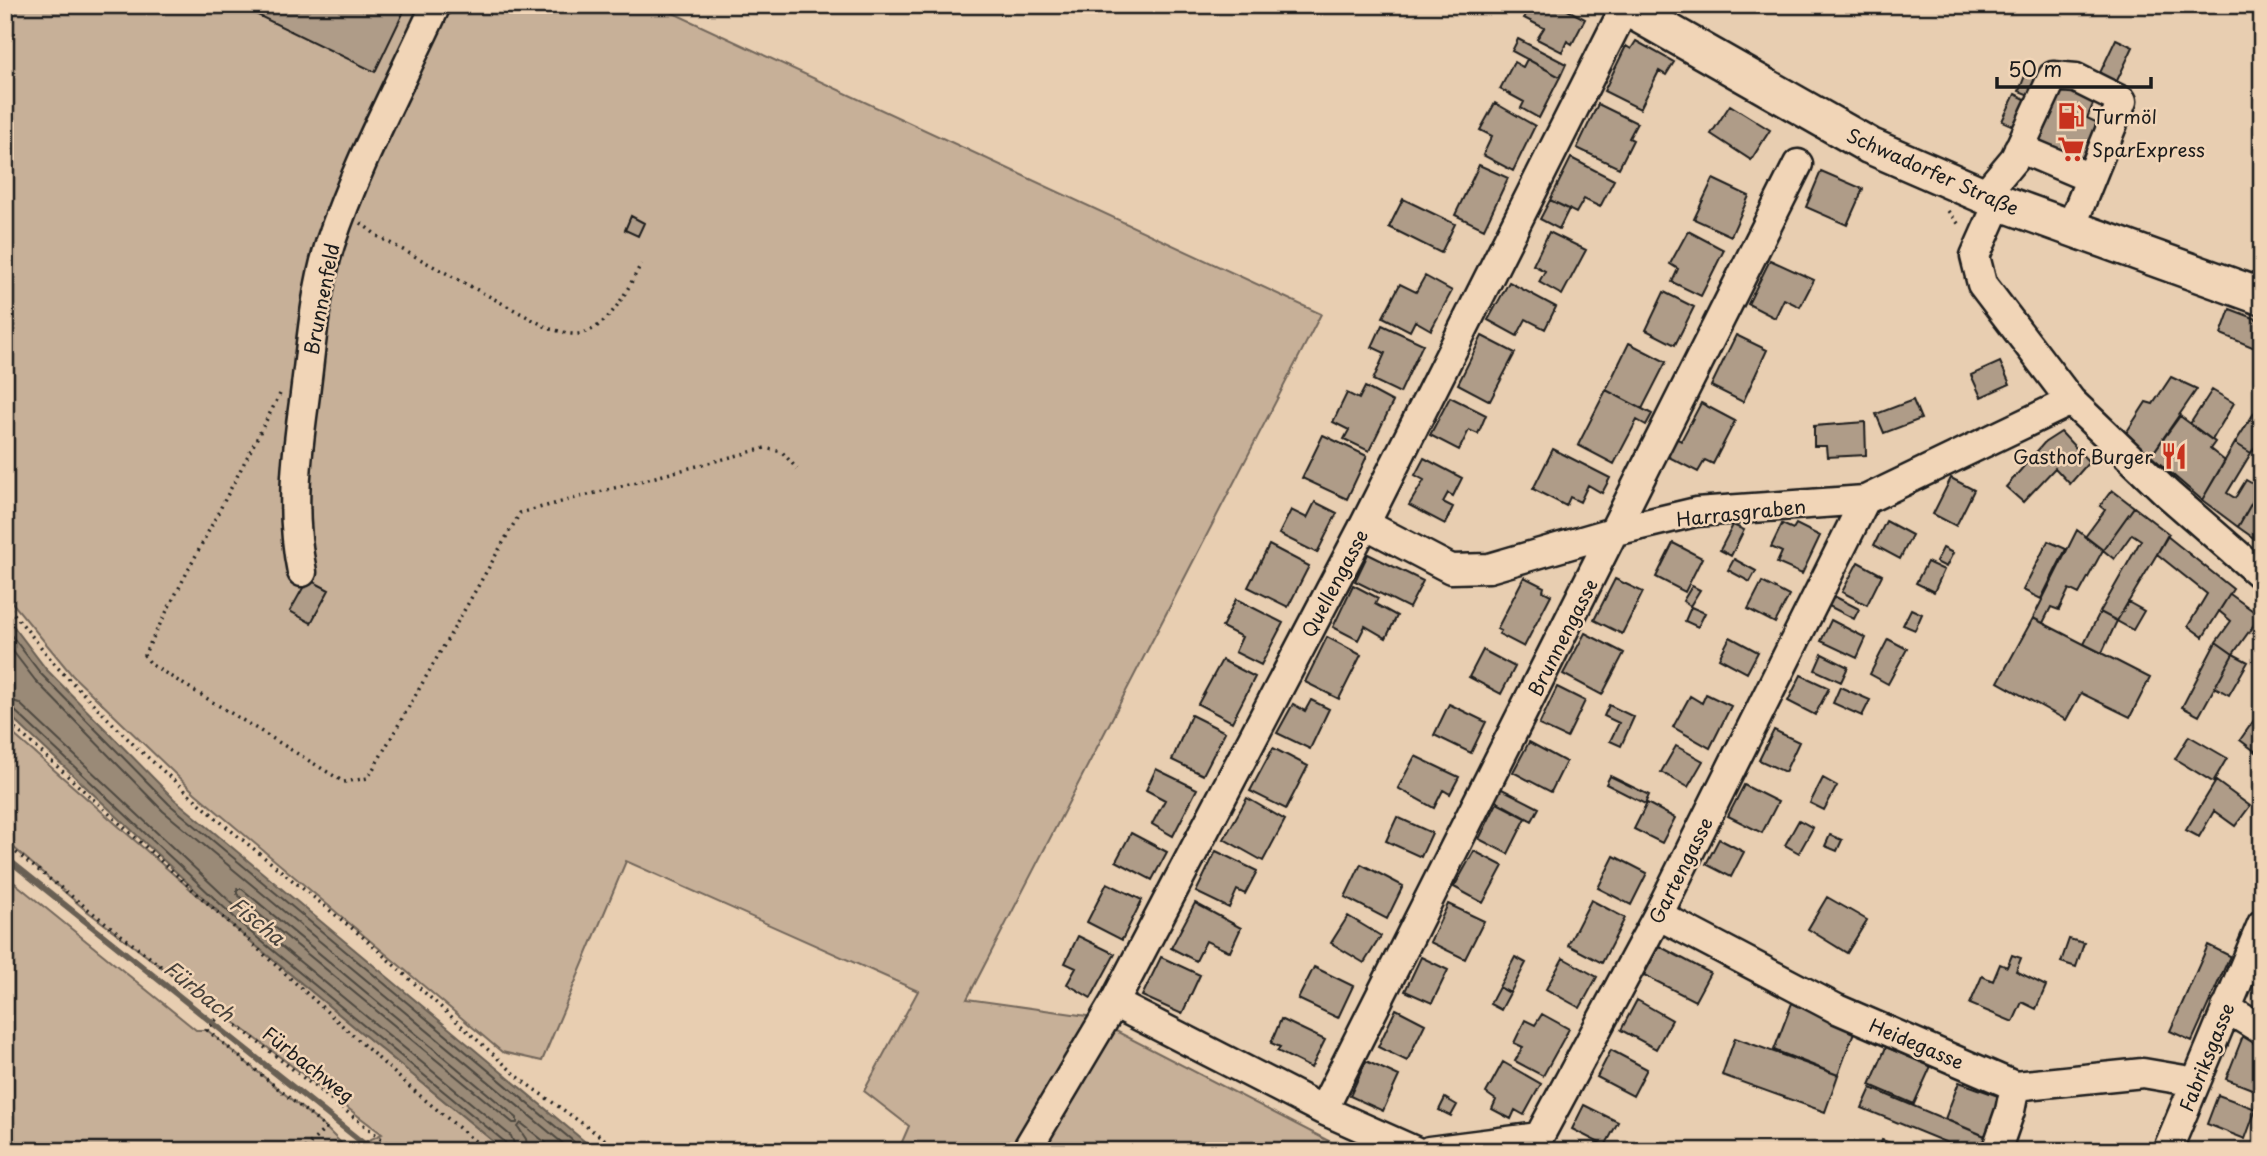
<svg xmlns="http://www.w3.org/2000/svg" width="2267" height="1156" font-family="'Playpen Sans',sans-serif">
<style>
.green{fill:#c7b098;stroke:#72665a;stroke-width:2}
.water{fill:#9a8a77;stroke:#685e53;stroke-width:2}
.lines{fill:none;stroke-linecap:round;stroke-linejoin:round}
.shore{stroke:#4e4840;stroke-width:2}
.stream{stroke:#685e53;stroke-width:6}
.building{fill:#af9c88;stroke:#1c1c1c;stroke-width:2}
.minor-casing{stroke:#1c1c1c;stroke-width:33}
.major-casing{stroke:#1c1c1c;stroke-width:40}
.path{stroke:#1c1c1c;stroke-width:3.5;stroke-dasharray:2 5;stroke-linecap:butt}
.minor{stroke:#f1d5b7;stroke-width:28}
.major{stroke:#f1d5b7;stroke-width:35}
.labels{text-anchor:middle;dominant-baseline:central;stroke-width:5;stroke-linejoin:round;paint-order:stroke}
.poi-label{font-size:19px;fill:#1c1c1c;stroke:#f1d5b7;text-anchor:start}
.street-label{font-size:19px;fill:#1c1c1c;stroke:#f1d5b7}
.water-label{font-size:21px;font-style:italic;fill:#48423c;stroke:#f1d5b7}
</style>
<rect width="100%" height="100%" fill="#e8ceb1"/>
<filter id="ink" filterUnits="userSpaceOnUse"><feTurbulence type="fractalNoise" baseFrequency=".0143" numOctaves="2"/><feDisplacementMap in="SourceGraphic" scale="14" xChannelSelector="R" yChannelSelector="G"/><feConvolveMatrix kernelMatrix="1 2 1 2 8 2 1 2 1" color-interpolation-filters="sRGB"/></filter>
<g filter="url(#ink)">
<path class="green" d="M5,5H656L1321,314L967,999L1087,1016L1348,1151H898L909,1126L864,1091L918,991L626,861L542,1061L502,1052L195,793L72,675L5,594Z
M5,727L243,935L505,1151H5V875L196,1030H207L326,1128L348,1150L382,1134L83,908L5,840Z"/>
<path class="water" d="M5,615L46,669L174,799L596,1151H505L243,935L5,711Z"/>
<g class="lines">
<path class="shore" d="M5,627L41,674L169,804L585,1151
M5,641L35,680L163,811L572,1151
M5,698L19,703L253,923L511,1136L517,1151
M5,707L13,709L248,930L505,1142L508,1151
M237,889H242L517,1118V1123H513L260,915L237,894Z
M528,1151L526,1139L518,1127L521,1123L556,1151"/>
<path class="stream" d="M5,857L373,1151"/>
</g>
<path class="building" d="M237,5H407L375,72Z
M1531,5H1558L1585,19L1572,44L1567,41L1562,52L1537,39L1544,28L1524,18Z
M1518,39L1566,64L1560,77L1512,51Z
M2116,39L2133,47L2106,104L2089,96Z
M1636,41L1674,62L1666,75L1659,71L1640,109L1604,91L1626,46L1631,49Z
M1527,59L1560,77L1539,118L1521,108L1524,102L1500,89L1514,62L1523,67Z
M2026,73L2037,77L2029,95L2019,91Z
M2063,88L2094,102L2087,118L2098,123L2081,160L2038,141Z
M2015,94L2031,102L2018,128L2002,121Z
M1495,103L1535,126L1513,171L1483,155L1492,136L1480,130Z
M1598,104L1637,123L1629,138L1633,140L1619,168L1577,148Z
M1730,105L1770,130L1751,160L1711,134Z
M1571,158L1614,180L1600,207L1584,199L1576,213L1550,200Z
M1479,165L1508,178L1484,229L1455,215Z
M1821,171L1863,189L1847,225L1806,207Z
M1713,179L1749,196L1731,236L1694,219Z
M1403,199L1455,224L1441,253L1389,227Z
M1550,200L1569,209L1559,229L1540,219Z
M631,216L644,223L638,236L625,230Z
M1688,231L1724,250L1701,296L1672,282L1678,269L1670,264Z
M1549,232L1586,250L1562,295L1539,282L1545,271L1533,265Z
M1770,260L1814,280L1800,307L1784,299L1775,318L1748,304Z
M1425,276L1452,291L1431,330L1415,321L1410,331L1383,317L1400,284L1416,292Z
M1509,282L1556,307L1545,329L1526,319L1517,336L1488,320Z
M1664,292L1694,307L1675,345L1646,330Z
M2230,309L2262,321V351L2221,334Z
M1382,325L1423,344L1400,393L1373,380L1385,353L1372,347Z
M1736,335L1767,350L1743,402L1711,386Z
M1482,336L1515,353L1490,401L1458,384Z
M1629,343L1666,362L1642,409L1606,390Z
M2000,362L2010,384L1981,397L1971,375Z
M2171,377L2197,389L2151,456L2126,433L2146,402L2153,404Z
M1365,387L1393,402L1369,451L1344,439L1349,430L1333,422L1347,393L1359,399Z
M1606,390L1652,414L1646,425L1637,420L1614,464L1578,445Z
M2212,390L2234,403L2212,440L2190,424Z
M1450,397L1486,415L1478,434L1469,430L1459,450L1430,435Z
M1913,400L1921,419L1884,433L1876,414Z
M1701,403L1735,421L1713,464L1705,460L1698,472L1661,453L1670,435L1681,441Z
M2256,410L2262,413V436L2251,453L2235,443Z
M2180,416L2215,442L2210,449L2225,461L2202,500L2151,456Z
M1865,422L1866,455L1827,457L1826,446H1814V426Z
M2061,432L2089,462L2070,484L2055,468L2023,502L2006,487L2044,443Z
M1323,435L1367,456L1347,499L1302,478Z
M2235,443L2251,453L2227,493L2235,498L2246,480L2260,488L2238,527L2202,500Z
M1553,449L1610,478L1602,493L1588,485L1580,502L1570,497L1566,506L1533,489Z
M1424,458L1462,478L1453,496L1448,493L1443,502L1453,507L1445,524L1409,505L1424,480L1415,475Z
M1951,478L1974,490L1956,526L1933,514Z
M2262,485V544L2238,527Z
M2112,490L2134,507L2103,550L2085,537L2105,510L2100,506Z
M1315,502L1337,513L1317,553L1279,534L1291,510L1307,518Z
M2134,507L2169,534L2117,621L2100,612L2141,540L2132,534L2114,559L2103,550Z
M1886,521L1912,535L1900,559L1874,545Z
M1782,524L1793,529L1796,524L1820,536L1802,574L1777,563L1782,552L1771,547Z
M1733,525L1744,530L1731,556L1720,550Z
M2077,530L2103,550L2079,594L2069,589L2059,610L2051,607L2043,623L2033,618Z
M2167,536L2233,589L2203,637L2188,626L2207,594L2157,554Z
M2048,541L2066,549L2041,599L2023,590Z
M1673,543L1702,558L1685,592L1656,577Z
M1269,545L1309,566L1288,607L1248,587Z
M1943,548L1953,553L1946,567L1936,562Z
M1368,554L1423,581L1409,608L1355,581Z
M1734,559L1756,571L1750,582L1728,570Z
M1858,562L1882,575L1867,605L1842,592Z
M1927,562L1944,570L1934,592L1916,583Z
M1524,577L1544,587L1543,591L1551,595L1524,647L1499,634L1501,631L1497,629Z
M308,579L329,590L311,623L290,611Z
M1615,579L1643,592L1622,634L1594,620Z
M1762,582L1789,596L1775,623L1748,609Z
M1353,585L1378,598L1375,604L1397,616L1386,638L1365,626L1358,640L1333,627Z
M1692,586L1700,590L1690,606L1683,601Z
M2230,594L2260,616L2233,654L2216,642L2231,621L2219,611Z
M1832,595L1859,609L1854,619L1827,605Z
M1236,599L1283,623L1261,665L1235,652L1242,637L1222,627Z
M2128,602L2144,611L2133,630L2117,621Z
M1691,607L1705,613L1698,627L1685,621Z
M1911,609L1922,614L1915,630L1903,625Z
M2100,612L2117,621L2102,653L2084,644Z
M2033,618L2150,678L2130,717L2081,693L2066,720L1998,682Z
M1831,620L1866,638L1857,658L1821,641Z
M1585,633L1624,653L1602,695L1563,674Z
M1327,637L1361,655L1339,699L1305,682Z
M1730,637L1758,652L1747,673L1719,658Z
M1888,639L1907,649L1888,684L1870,674Z
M2216,642L2233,654L2199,716L2182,707Z
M1483,650L1515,667L1501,694L1469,677Z
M1822,654L1848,667L1841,682L1815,670Z
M2233,654L2248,662L2229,695L2215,687Z
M1222,660L1255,677L1232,722L1198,704Z
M1801,675L1829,688L1815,715L1788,701Z
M1557,687L1585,701L1567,738L1539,725Z
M1840,687L1870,700L1862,716L1833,703Z
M1706,694L1731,706L1710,748L1673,727L1690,696L1702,703Z
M1311,700L1329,709L1310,749L1277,733L1293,704L1305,711Z
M1449,704L1486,722L1471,753L1434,735Z
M1609,705L1634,717L1621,746L1610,741L1619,723L1604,716Z
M2262,709V744L2256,752L2240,740Z
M1191,715L1225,732L1203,775L1172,760Z
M1774,730L1799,742L1785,772L1759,760Z
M2189,736L2227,758L2213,782L2175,759Z
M1529,742L1566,762L1551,792L1513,772Z
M1676,746L1703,761L1688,787L1661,772Z
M1273,748L1308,766L1286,809L1250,791Z
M1415,756L1459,777L1450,794L1443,790L1434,808L1398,788Z
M1156,769L1197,789L1173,836L1152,824L1165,800L1146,790Z
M1610,776L1649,795L1645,804L1606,784Z
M1823,778L1837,786L1824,810L1810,803Z
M2216,781L2250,806L2235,826L2214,811L2199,837L2186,830Z
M1744,785L1778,802L1762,833L1728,816Z
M1496,786L1539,808L1532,821L1490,798Z
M1247,798L1285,820L1263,861L1224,839Z
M1497,803L1526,818L1508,854L1479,839Z
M1647,803L1675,818L1662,843L1634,829Z
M1397,817L1432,833L1421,857L1386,841Z
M1799,820L1813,828L1799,853L1785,845Z
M1131,833L1167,852L1152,880L1116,861Z
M1830,835L1842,840L1837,851L1825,846Z
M1719,839L1744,852L1731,877L1706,864Z
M1216,851L1257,871L1245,894L1237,890L1229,908L1196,892Z
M1474,851L1503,866L1483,903L1454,887Z
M1614,856L1647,873L1631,905L1598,888Z
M1361,864L1403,886L1387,919L1345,897Z
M1107,883L1142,900L1122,940L1087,922Z
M1827,897L1867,920L1847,953L1808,929Z
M1591,900L1625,918L1602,963L1568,945Z
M1195,903L1241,928L1230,952L1206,941L1196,961L1171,948Z
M1448,904L1484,921L1465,959L1430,942Z
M1348,916L1381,936L1364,963L1331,943Z
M1078,936L1115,954L1091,998L1067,984L1076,968L1065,963Z
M2069,939L2084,943L2076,967L2061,962Z
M2208,945L2230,956L2192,1041L2170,1031Z
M1659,946L1710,973L1695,1001L1644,975Z
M2012,955L2021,958L2016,971L2046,986L2036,1009L2022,1002L2013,1022L1970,1004L1982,976L1993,981L2000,964L2007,967Z
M1161,957L1200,975L1182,1014L1142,996Z
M1421,957L1448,970L1432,1003L1405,991Z
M1515,957L1526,963L1510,993L1499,987Z
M1563,958L1597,977L1580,1008L1546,989Z
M1314,967L1353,986L1338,1018L1298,999Z
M1499,987L1510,993L1501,1010L1490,1004Z
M1637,1000L1672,1020L1656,1049L1621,1030Z
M1792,1003L1854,1032L1838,1075L1774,1050Z
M1396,1009L1425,1024L1407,1061L1378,1047Z
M1542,1014L1569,1029L1543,1076L1515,1061L1523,1047L1514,1043L1525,1020L1535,1025Z
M1281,1019L1325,1040L1311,1068L1277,1051L1280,1047L1271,1043Z
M2243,1036L2262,1044V1093L2226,1079Z
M1735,1038L1838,1075L1825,1112L1722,1075Z
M1886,1047L1931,1066L1914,1104L1870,1085Z
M1611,1050L1647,1069L1633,1096L1597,1077Z
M1366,1061L1399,1076L1383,1111L1350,1096Z
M1503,1062L1541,1084L1524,1115L1515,1110L1511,1119L1492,1109L1496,1100L1486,1093Z
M1959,1082L2001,1097L1985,1136L1945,1119Z
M1871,1088L1987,1137L1982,1151H1947L1950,1144L1862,1108Z
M2218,1095L2256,1109L2245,1139L2207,1124Z
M1445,1098L1457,1105L1451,1116L1439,1110Z
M1584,1105L1618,1122L1605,1146L1572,1129Z
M1882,1140L1912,1151H1878Z"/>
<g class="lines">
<defs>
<path id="minor" d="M2019,148L2090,178
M1984,195L2015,158L2053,76L2076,78L2122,101L2071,227
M1999,202L1975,256L1982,284L2071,401L2168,494L2262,576
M1365,524L1451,569L1489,568L1616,531L1696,512L1865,500L2071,401
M302,572C290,514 296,460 304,402C311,350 314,295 330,244C356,165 401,82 436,5
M1658,915L1837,1009L2015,1086L2143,1073L2196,1082
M1114,1003L1323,1110L1415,1151
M2226,1008L2262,1030
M1323,1110L1798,164
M1026,1151L1114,1003L1365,524L1625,7
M1429,1151L1539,1137L1658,915L1865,500
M1996,1151L2010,1111L2015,1086
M2167,1151L2262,924"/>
<path id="major" d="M1622,5L1870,146L1999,202L2262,297"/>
</defs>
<use href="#minor" class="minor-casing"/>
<use href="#major" class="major-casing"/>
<path class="path" d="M1948,211L1961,227
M361,223L379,237L550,329C558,330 569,335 577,334C609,331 628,288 641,264
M280,394L144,655L152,665L344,782L368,778L520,513L765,448L782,452L797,469
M5,603L58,668L135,746L223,824L364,938L524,1082L621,1151
M5,719L412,1089L487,1151
M5,844L397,1151
M221,1014L207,1030L326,1128L302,1151"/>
<use href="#minor" class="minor"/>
<use href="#major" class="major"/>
</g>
</g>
<defs>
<symbol id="fuel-bare" viewBox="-9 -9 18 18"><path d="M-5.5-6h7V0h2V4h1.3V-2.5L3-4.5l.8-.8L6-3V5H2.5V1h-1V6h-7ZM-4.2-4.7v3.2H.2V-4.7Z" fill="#c8321e" stroke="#f1d5b7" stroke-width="2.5" paint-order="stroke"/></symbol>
<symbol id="supermarket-bare" viewBox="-9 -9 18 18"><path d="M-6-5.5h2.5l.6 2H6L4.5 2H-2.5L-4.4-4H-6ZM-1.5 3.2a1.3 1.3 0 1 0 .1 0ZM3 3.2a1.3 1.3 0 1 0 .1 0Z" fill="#c8321e" stroke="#f1d5b7" stroke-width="2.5" paint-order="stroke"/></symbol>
<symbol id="restaurant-bare" viewBox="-9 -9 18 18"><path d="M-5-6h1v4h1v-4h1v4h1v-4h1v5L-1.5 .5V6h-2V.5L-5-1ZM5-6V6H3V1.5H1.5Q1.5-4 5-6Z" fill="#c8321e" stroke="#f1d5b7" stroke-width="2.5" paint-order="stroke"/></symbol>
</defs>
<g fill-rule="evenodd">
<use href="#fuel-bare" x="2052" y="97" width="38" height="38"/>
<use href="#supermarket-bare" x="2052" y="130" width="38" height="38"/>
<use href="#restaurant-bare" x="2155" y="437" width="38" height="38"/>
</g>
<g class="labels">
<g class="poi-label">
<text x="2092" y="116">Turmöl</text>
<text x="2092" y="149">SparExpress</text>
<text x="2153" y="456" text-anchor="end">Gasthof Burger</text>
</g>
<g class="street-label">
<text transform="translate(1933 171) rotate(24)">Schwadorfer Straße</text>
<text transform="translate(321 299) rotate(-79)">Brunnenfeld</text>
<text transform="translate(1741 512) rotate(-6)">Harrasgraben</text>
<text transform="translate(1334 583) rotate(-62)">Quellengasse</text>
<text transform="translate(1562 637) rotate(-63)">Brunnengasse</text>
<text transform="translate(1680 870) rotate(-63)">Gartengasse</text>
<text transform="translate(1917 1043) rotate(23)">Heidegasse</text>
<text transform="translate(2206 1057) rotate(-68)">Fabriksgasse</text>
<text transform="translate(309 1064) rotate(38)">Fürbachweg</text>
</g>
<g class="water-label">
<text transform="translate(258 920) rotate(39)">Fischa</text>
<text transform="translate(200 990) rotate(39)">Fürbach</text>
</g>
</g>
<rect width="2267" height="1156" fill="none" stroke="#f1d5b7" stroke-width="28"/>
<rect x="14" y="14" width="2239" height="1128" fill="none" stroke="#1c1c1c" stroke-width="2.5" filter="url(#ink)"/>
<path d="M1997 77v10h154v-10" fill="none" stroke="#1c1c1c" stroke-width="3.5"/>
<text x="2008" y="77" font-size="21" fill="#1c1c1c" stroke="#f1d5b7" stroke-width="5" paint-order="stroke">50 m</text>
</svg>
